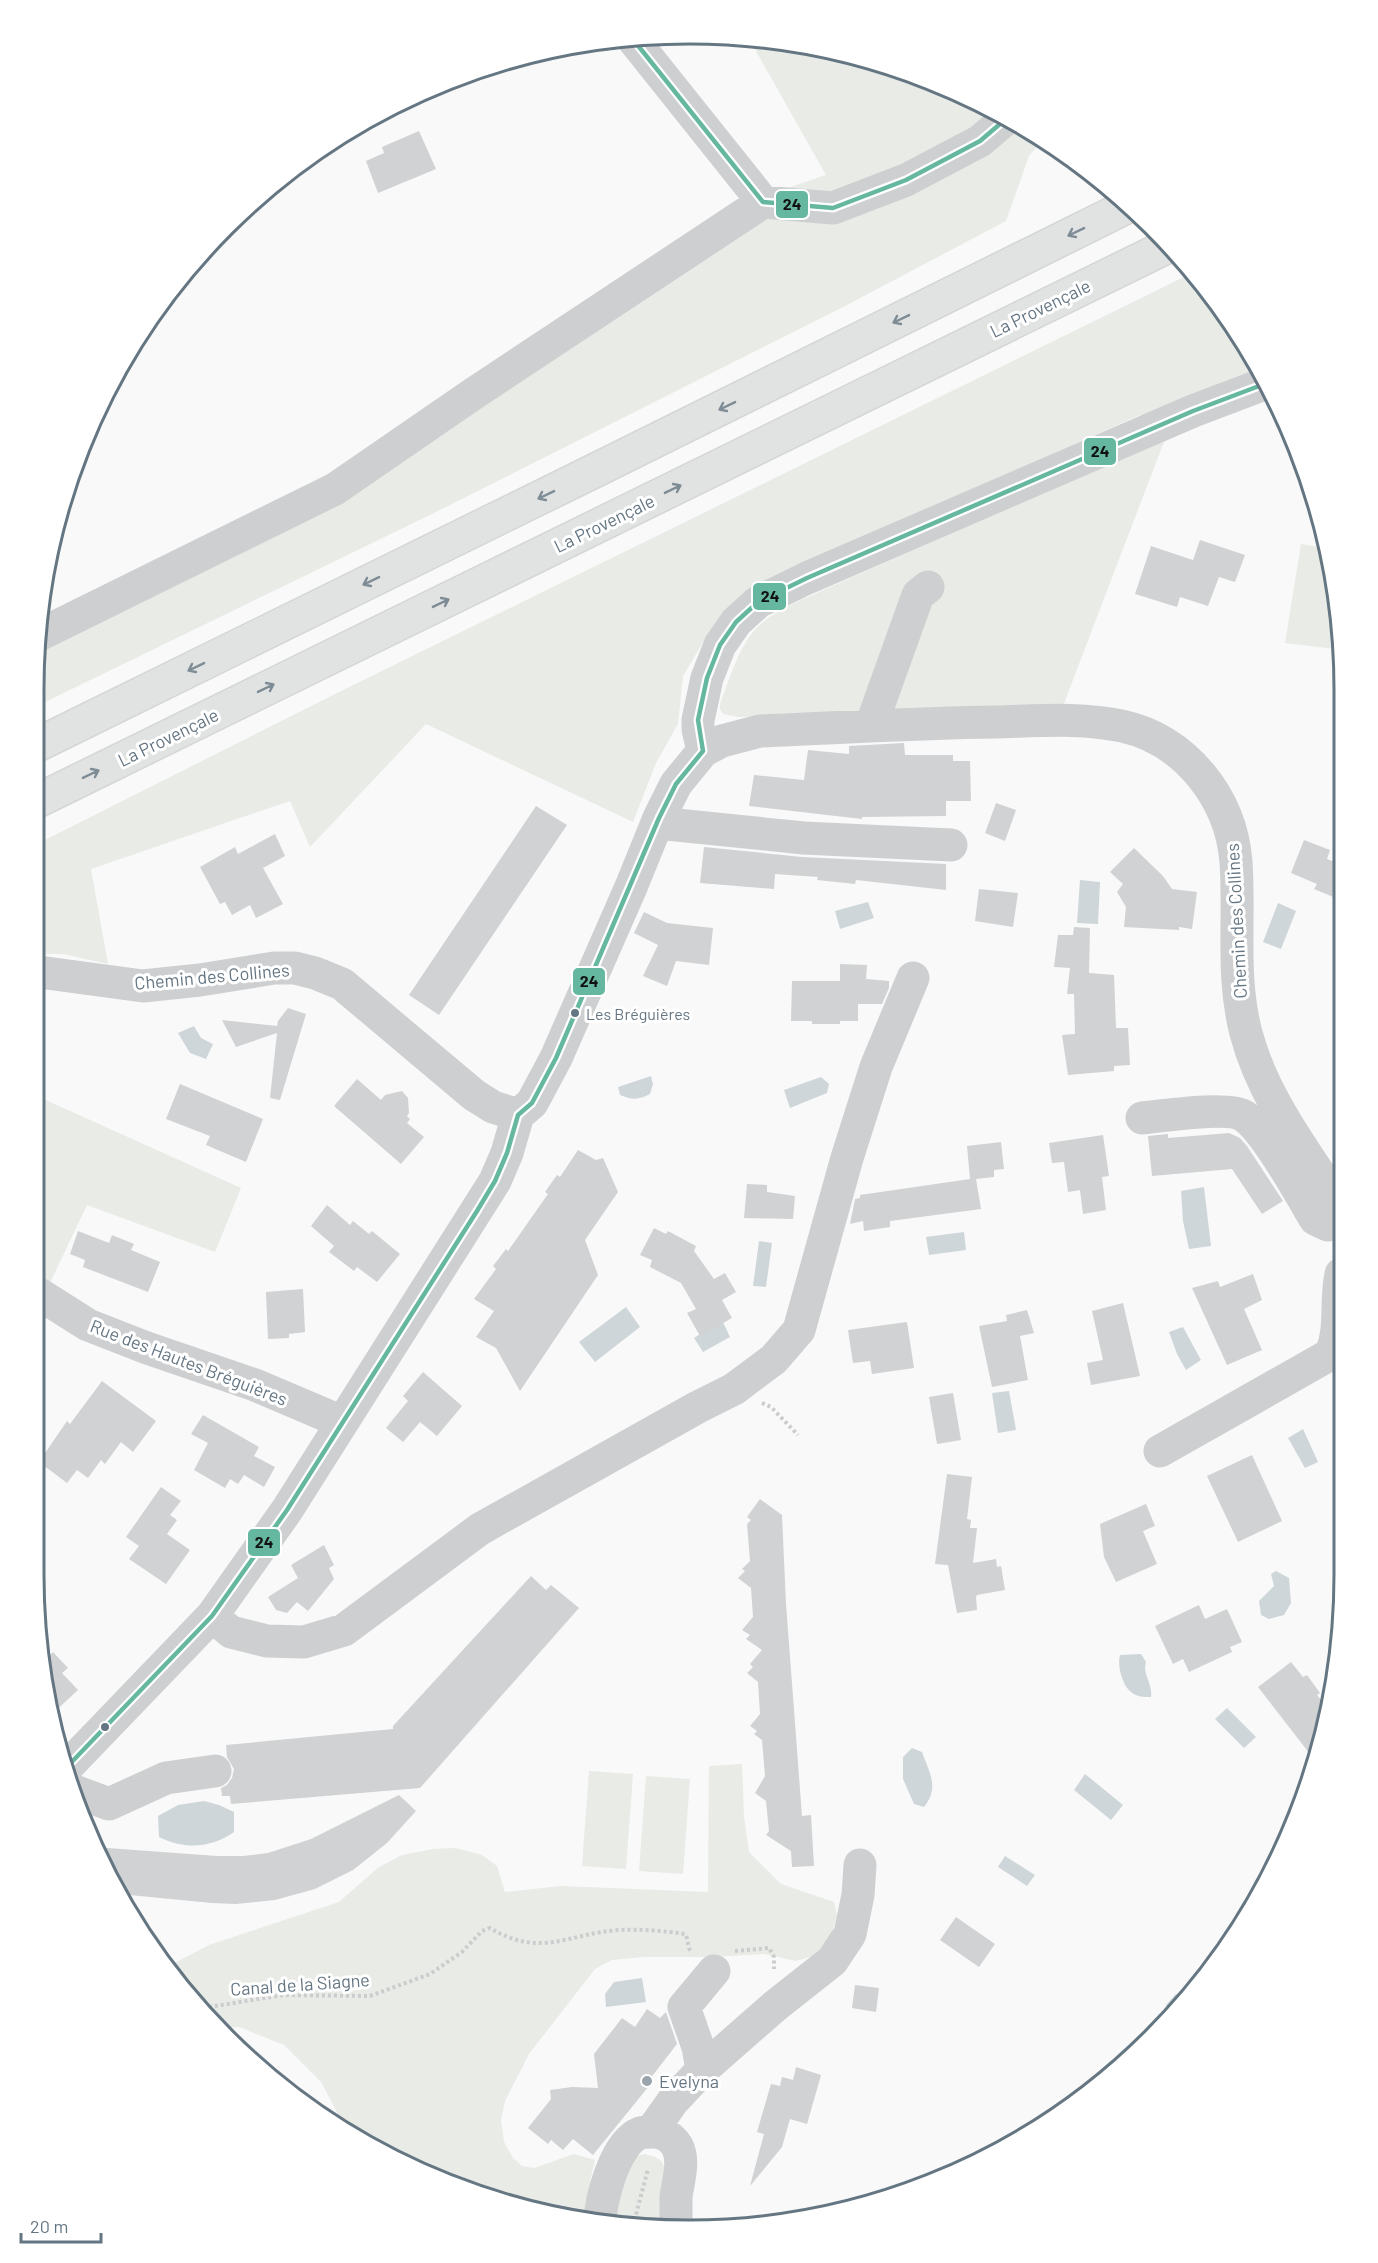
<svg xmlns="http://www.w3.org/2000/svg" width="1378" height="2263" font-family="Barlow,sans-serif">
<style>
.green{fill:#e8ebe6}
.water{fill:#ced6d9}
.building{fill:#d0d2d3}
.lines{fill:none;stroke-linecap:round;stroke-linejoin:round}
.highway-casing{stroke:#d5d6d6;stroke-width:36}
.path{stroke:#cbcccd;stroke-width:4;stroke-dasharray:3 3;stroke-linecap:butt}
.minor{stroke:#cecfd0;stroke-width:33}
.highway{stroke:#e1e2e2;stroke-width:33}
.bus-1-casing{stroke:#fff;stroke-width:9}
.bus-1{stroke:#66b7a0;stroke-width:4.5}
.oneway{stroke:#7e8c96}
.bus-dot{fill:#657683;stroke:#fff;stroke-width:2}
.poi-dot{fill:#99a4ac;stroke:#fff;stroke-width:2}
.labels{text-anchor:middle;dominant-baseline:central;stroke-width:6;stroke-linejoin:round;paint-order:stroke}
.bus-label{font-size:16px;fill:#657683;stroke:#fff;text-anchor:start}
.street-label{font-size:18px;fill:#657683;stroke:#fff}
.poi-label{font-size:18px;fill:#657683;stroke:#fff;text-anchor:start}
.rim{fill:none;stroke:#657683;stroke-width:3}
.line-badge{stroke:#fff;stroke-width:2}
.pale-badge-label{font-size:16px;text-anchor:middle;font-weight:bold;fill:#111}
</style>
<rect width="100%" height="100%" fill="#f9f9f9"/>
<path class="green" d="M748,37L858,55L979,101L1042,140L1029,156L1006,221L845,306L440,510L39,705V637L320,479L744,203L826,175Z
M267,188L135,348L168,290L256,196Z
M1194,272L1257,361L1273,396L1165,439L1063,706L738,717L723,714L720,709V704C729,680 737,652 753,632C769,612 799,602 821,591L1165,439L1140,415L828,553L705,639L683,676L678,724L656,763L633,822L426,724L310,847L290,801L91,869L108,964L63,954H39V843L333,695Z
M1301,544L1324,548L1338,616L1335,649L1285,643Z
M39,1097L241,1188L215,1252L87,1205L49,1285L39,1283Z
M742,1764L744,1816L749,1852L781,1884L834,1902L837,1916L832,1932L816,1955L796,1961L764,1954L713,1957H644L612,1960L595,1969L529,2054L505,2101L501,2120L504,2142L513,2158L522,2166L534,2168L574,2154L595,2160L589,2186L586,2220L478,2195L399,2162L346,2129L321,2082L284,2045L239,2027L224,2028L165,1968L209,1945L339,1902L379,1867L402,1855L433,1849L456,1848L482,1855L497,1866L505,1892L561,1886L708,1892L709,1766Z
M589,1771L633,1774L626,1869L582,1866Z
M646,1776L690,1779L683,1874L639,1871Z
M645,2154C651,2156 658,2157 662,2162C669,2173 663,2214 662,2228L612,2225L620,2182L636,2156Z"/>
<path class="water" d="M1080,880L1100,882L1098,924L1077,923Z
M868,902L874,918L840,929L835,911Z
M1278,903L1296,911L1281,949L1263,942Z
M194,1026L201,1038L213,1044L206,1059L190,1053L178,1033Z
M651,1076L653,1084L650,1094C639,1100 632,1100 620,1095L618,1087Z
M821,1077L829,1084L827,1093L790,1108L784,1090Z
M1204,1187L1211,1246L1189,1249L1183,1221L1181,1191Z
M964,1232L966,1250L929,1255L926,1237Z
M759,1241L772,1243L766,1287L753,1286Z
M626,1307L640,1327L595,1362L579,1342Z
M722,1320L730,1337L703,1352L694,1338Z
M1183,1327L1201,1360L1186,1370L1177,1354L1169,1332Z
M1009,1391L1016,1430L998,1433L992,1393Z
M1303,1429L1318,1462L1305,1468L1288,1438Z
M1276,1571L1289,1578L1291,1603L1284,1615L1269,1619L1261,1615L1259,1601L1274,1586L1271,1574Z
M1141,1654L1146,1662C1142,1674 1153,1684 1151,1697C1144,1697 1137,1697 1131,1692C1122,1685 1117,1665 1120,1655Z
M1227,1708L1256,1737L1244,1748L1215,1719Z
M912,1748L922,1752C929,1772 940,1787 924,1807L914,1804L903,1779V1757Z
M1085,1774L1123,1805L1111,1820L1074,1790Z
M204,1801L219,1805L234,1812V1832C211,1848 185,1850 159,1837L158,1816L178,1805Z
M1005,1856L1035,1875L1027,1886L998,1867Z
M642,1978L646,2002L606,2007L605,1994L614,1982Z
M1176,1994L1184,2002L1174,2014L1166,2005Z"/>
<path class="building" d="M419,131L436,169L378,193L366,161L384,153L382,147Z
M1200,540L1245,555L1235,582L1219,577L1208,606L1180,597L1177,607L1135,594L1151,546L1193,560Z
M904,743L905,755H953V761H970L971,801H946V816L862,817V819L749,806L754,775L804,780L808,750L849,754V746Z
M996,803L1016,810L1005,841L985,833Z
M536,806L567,825L439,1015L409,995Z
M275,834L285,856L263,868L283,904L256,918L250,905L232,915L225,902L220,904L200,867L235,847L238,854Z
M1304,840L1330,850L1327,859L1343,865V901L1314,889L1317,884L1291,873Z
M704,847L802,857L946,864V890L856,880L855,884L817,880L818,877L775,874L774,889L700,883Z
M1134,848L1163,876L1172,889L1197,892L1192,929L1179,927V930L1124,927L1126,907L1117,892L1123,884L1110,872Z
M979,889L1018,893L1013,927L975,921Z
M644,912L667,923L713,928L709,965L676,961L667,986L643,976L658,945L634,933Z
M1074,927L1090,928L1089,973L1114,975L1116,1028H1128L1130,1065L1114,1066V1071L1068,1075L1062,1035L1075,1034L1074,994H1067L1070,968L1054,967L1058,935H1073Z
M840,964L867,965L866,979L889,981V988L882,1004H858V1021H840V1024H812V1021H791L792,981H840Z
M288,1008L306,1014L280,1100L270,1098L277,1033L236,1047L222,1020L277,1026L278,1021Z
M357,1079L381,1100L385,1095L402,1091L408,1098L409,1113L407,1116L410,1119L407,1123L424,1137L401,1164L334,1106Z
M180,1084L263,1119L246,1162L206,1145L210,1136L166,1119Z
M1229,1133L1240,1138L1247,1146L1283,1201L1262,1214L1232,1169L1152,1176L1148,1136L1168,1134V1138Z
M1103,1135L1109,1176L1102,1177L1106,1210L1083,1214L1080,1190L1068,1192L1064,1162L1052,1163L1049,1143Z
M1001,1142L1004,1169L994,1170V1177L976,1179L981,1209L890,1221V1227L864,1231L863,1221L850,1224L855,1199L860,1198V1195L970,1179L967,1146Z
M578,1150L596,1160L603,1158L618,1192L585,1240L598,1275L520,1391L496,1348L476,1337L494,1311L474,1299L496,1269L493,1266L506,1249L508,1251L548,1194L545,1192L557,1175L560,1177Z
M747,1184L767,1185V1192L795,1196L793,1219L744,1218Z
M327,1205L350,1225L353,1221L369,1234L372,1231L400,1254L377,1282L357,1267L354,1271L329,1252L334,1246L311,1226Z
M654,1228L666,1234L668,1231L696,1246L694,1251L714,1279L725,1273L736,1292L722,1300L732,1318L700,1336L687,1313L696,1309L681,1283L650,1267L652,1260L640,1255Z
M78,1231L109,1243L112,1235L134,1244L131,1250L160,1262L148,1292L83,1267L85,1260L70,1254Z
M1253,1274L1262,1300L1244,1309L1262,1350L1227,1365L1192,1288L1218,1281L1220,1287Z
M303,1289L305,1332L289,1334V1338L268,1339L266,1292Z
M1123,1303L1140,1376L1091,1385L1087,1363L1103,1360L1092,1311Z
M1027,1310L1034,1333L1020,1336L1028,1380L992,1387L979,1326L1007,1321L1006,1315Z
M907,1322L914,1368L872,1374L870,1361L853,1363L848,1330Z
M423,1372L462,1406L437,1436L420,1422L403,1442L386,1428L408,1401L403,1396Z
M102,1381L156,1421L133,1452L121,1442L105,1464L101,1460L88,1478L77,1470L67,1483L39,1462L67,1421L70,1424Z
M953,1393L961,1440L937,1444L929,1397Z
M203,1415L259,1447L254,1456L275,1467L264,1487L244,1475L238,1484L230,1479L225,1488L194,1470L208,1443L191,1434Z
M1252,1455L1282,1521L1238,1542L1207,1476Z
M947,1474L972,1477L967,1519L971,1520L970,1528H977L973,1563L996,1559L997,1567L1001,1566L1005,1590L977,1595L976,1597L977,1610L957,1613L948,1565L935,1564Z
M161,1487L181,1501L170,1515L177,1520L167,1534L190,1550L166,1584L129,1559L139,1546L126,1537Z
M760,1499L782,1515L786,1604L802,1816L811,1815L814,1866L792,1867L791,1851L766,1835L769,1831L766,1801L755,1793L765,1776L762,1740L754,1734L757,1731L750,1726L760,1714L758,1682L747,1673L753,1667L750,1664L762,1650L746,1639L750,1635L742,1630L753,1617L751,1588L738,1578L745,1571L742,1569L750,1561L747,1524L751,1520L747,1517Z
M1146,1504L1155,1526L1143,1531L1157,1564L1116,1582L1104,1557L1100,1524Z
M324,1545L334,1565L329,1568L334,1579L308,1611L297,1602L287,1613L276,1610L268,1597L298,1578L291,1565Z
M531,1576L546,1590L551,1585L579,1608L420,1788L231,1804L230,1796H222L221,1788L227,1785L232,1778L234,1769L227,1757L226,1745L393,1729V1726Z
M1199,1605L1205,1619L1227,1609L1242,1642L1230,1647L1232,1652L1189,1672L1183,1659L1173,1664L1155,1626Z
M39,1647L48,1657L53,1652L68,1668L62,1673L78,1690L51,1715L39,1660Z
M1291,1662L1303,1677L1307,1675L1320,1693L1317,1695L1327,1707L1313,1758L1258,1687Z
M399,1795L416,1811L387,1843L353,1870L315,1889L275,1900L236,1904L212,1903L119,1894L101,1864L94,1847L217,1856H243L268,1853L311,1839Z
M956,1917L995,1944L979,1967L940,1940Z
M855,1985L879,1988L876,2012L852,2008Z
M647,2009L660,2018L666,2012L677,2044L646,2084L649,2086L593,2155L573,2139L563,2150L551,2140L548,2144L528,2128L551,2099L550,2090L572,2087L598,2088L594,2054L622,2018L635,2027Z
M796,2067L821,2075L807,2124L790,2119L782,2147L750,2186L764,2134L757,2132L771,2084L780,2086L782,2077L793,2080Z"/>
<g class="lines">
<defs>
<path id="highway" d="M39,744L598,469L1128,206
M39,800L1170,245"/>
</defs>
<use href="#highway" class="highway-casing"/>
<path class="path" d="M762,1403L771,1407L798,1435
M735,1951L769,1948L774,1957V1969
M203,2008L283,1995L370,1996L430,1974L462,1952L482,1931L490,1928C542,1959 568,1933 620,1930C641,1929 665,1931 685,1934C689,1940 687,1948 692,1953
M633,2226L648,2169"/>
<path class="minor" d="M632,38L763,202
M39,635L335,489L473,394L763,202L833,208L906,180L980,141L1007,118
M871,726L918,595L928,587
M703,751L698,729V720L707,678L720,645L736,622L758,602L807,578L1193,411L1267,383
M657,823L804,838L951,845
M39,972L143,986L200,980L274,968H295L315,973L342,984L474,1095L493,1107L518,1115
M1142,1118C1162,1116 1229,1106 1244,1116C1264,1129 1302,1196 1315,1219L1328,1225L1341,1220
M39,1294L88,1325L147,1348L255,1385L342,1422
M1160,1451L1331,1354C1342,1328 1335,1301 1341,1274
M212,1616L231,1632L267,1641L304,1642L344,1630L480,1529L698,1407L734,1389L774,1359L799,1330L847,1158L876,1067L913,978
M64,1770L212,1616L287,1510L495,1181L507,1153L518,1115L532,1103L556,1058L631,887L659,818L676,784L703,751L722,741L760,731C839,728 917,723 996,722C1037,721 1081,717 1122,726C1185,740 1231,797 1236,862C1240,919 1231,976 1246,1033C1263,1098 1305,1151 1341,1207
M69,1789L109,1804L166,1778L215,1771
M702,2070L698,2047L684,2007L714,1971
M651,2132L673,2101L702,2070L775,2006L832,1961L850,1934L858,1895L860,1865
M600,2224C600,2200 615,2143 640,2133C644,2132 650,2132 654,2132C664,2132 672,2138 677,2146C685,2161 678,2181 676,2197C676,2207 676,2218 676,2229"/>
<use href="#highway" class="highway"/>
<defs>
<path id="bus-1" d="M632,38L763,202L833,208L906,180L980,141L1007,118
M703,751L698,720L707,678L720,645L736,622L758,602L807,578L1193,411L1267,383
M64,1770L212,1616L287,1510L477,1211L495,1181L507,1153L518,1115L532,1103L556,1058L659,818L676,784L703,751"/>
</defs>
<use href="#bus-1" class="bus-1-casing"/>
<use href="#bus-1" class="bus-1"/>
</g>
<defs><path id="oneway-shaft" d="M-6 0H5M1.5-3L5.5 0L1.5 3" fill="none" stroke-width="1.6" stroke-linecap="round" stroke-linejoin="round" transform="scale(1.5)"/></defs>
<g class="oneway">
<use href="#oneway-shaft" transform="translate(1076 232) rotate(154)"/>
<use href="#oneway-shaft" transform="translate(901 319) rotate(154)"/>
<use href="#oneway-shaft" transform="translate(727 406) rotate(154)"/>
<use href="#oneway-shaft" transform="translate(673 489) rotate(-26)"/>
<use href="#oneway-shaft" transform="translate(546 495) rotate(154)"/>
<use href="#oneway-shaft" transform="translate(371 581) rotate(154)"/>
<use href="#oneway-shaft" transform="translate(441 603) rotate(-26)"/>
<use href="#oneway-shaft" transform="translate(196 667) rotate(154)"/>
<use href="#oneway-shaft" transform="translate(266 688) rotate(-26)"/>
<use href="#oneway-shaft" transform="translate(91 774) rotate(-26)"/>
</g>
<g class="bus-dot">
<circle cx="575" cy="1013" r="5"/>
<circle cx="105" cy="1727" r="5"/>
</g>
<circle class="poi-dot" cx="647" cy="2081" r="6"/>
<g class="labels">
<g class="bus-label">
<text x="586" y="1013">Les Bréguières</text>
</g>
<g class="street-label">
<text transform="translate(1040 308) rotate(-26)">La Provençale</text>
<text transform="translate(604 523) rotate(-26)">La Provençale</text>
<text transform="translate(168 737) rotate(-26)">La Provençale</text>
<text transform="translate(1236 921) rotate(-93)">Chemin des Collines</text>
<text transform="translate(212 976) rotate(-5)">Chemin des Collines</text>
<text transform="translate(189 1362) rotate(21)">Rue des Hautes Bréguières</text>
<text transform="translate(300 1984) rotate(-4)">Canal de la Siagne</text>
</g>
<g class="poi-label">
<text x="659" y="2081">Evelyna</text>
</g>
</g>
<path d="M0 0H1378V2263H0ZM689 44H689A645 645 0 0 1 1334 689V1575A645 645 0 0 1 689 2220H689A645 645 0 0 1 44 1575V689A645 645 0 0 1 689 44Z" fill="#fff" fill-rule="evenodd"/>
<path class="rim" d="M689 44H689A645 645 0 0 1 1334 689V1575A645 645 0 0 1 689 2220H689A645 645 0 0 1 44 1575V689A645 645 0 0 1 689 44Z"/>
<g class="line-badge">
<rect x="775" y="190" width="34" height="29" rx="6" fill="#66b7a0"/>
<rect x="1083" y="437" width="34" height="29" rx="6" fill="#66b7a0"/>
<rect x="752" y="582" width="35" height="29" rx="6" fill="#66b7a0"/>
<rect x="572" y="967" width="34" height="29" rx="6" fill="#66b7a0"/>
<rect x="247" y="1528" width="34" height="29" rx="6" fill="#66b7a0"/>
</g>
<g class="pale-badge-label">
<text x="792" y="210">24</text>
<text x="1100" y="457">24</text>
<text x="770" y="602">24</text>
<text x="589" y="987">24</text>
<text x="264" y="1548">24</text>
</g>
<path d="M21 2233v9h80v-9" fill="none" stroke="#657683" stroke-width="3"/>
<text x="30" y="2233" font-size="18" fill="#657683" stroke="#ffffff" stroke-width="4.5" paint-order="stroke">20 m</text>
</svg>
